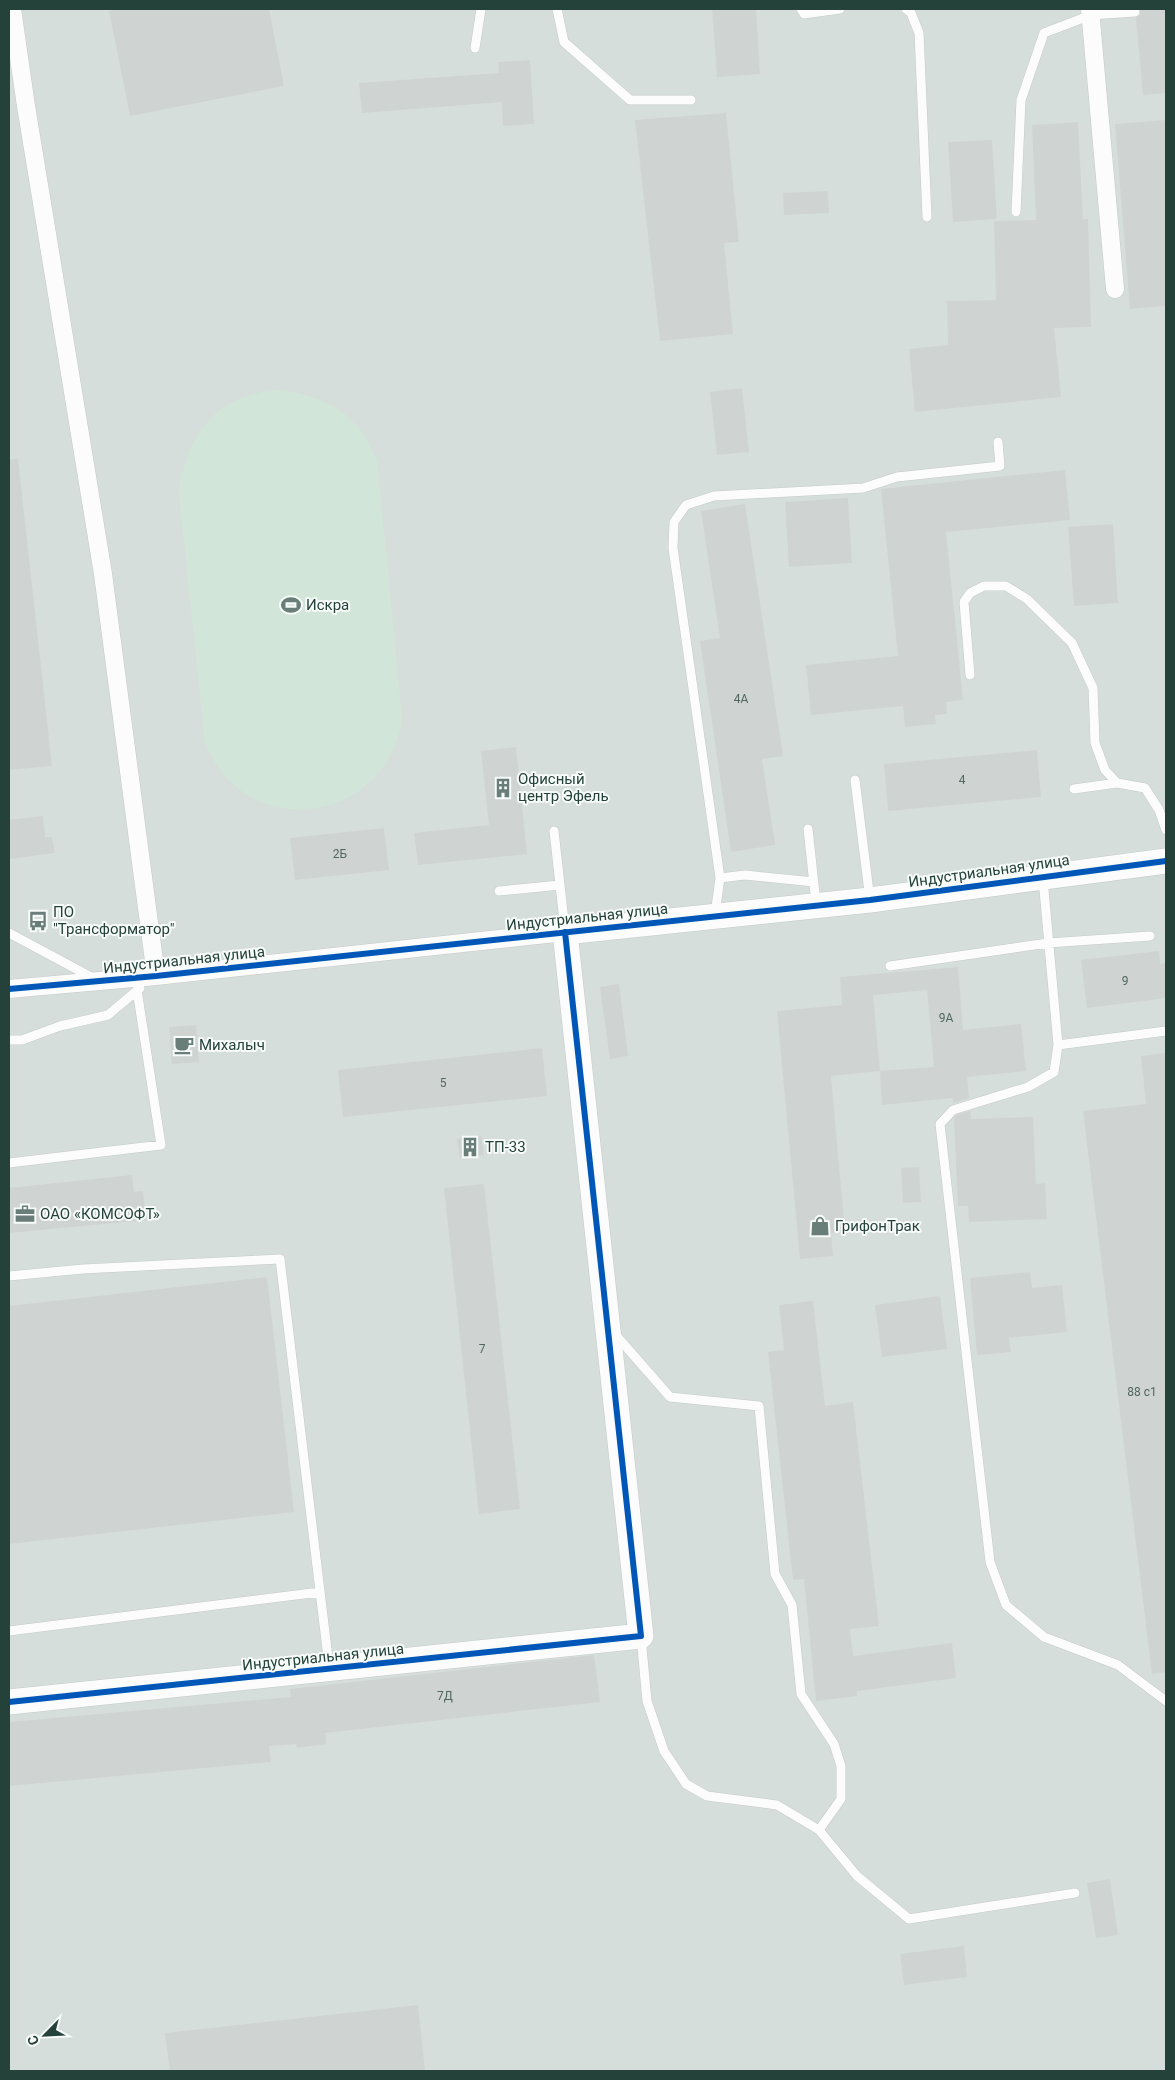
<svg xmlns="http://www.w3.org/2000/svg" width="1175" height="2080" font-family="Roboto,sans-serif">
<style>
.built{fill:#d6dedb}
.green{fill:#d1e6d8}
.building{fill:#cfd4d2;fill-rule:evenodd}
.lines{fill:none;stroke-linecap:round;stroke-linejoin:round}
.lane-casing{stroke:#c5cac8;stroke-width:10}
.street-casing{stroke:#c5cac8;stroke-width:19}
.secondary-casing{stroke:#c3cbc8;stroke-width:26}
.lane{stroke:#fcfcfc;stroke-width:9}
.street{stroke:#fcfcfc;stroke-width:18}
.secondary{stroke:#fcfcfc;stroke-width:25}
.cycleway-casing{stroke:#f7fbf9;stroke-width:9}
.cycleway{stroke:#0057b8;stroke-width:6}
.labels{text-anchor:middle;dominant-baseline:central;stroke-width:4;stroke-linejoin:round;paint-order:stroke}
.number-label{font-size:12px;fill:#506761}
.poi-label{font-size:15px;fill:#24423a;stroke:#f7fbf9;text-anchor:start}
.street-label{font-size:15px;fill:#24423a;stroke:#f7fbf9}
</style>
<rect width="100%" height="100%" fill="#e8edeb"/>
<path class="built" d="M9,9H1166V2071H9Z"/>
<path class="green" d="M281,390C331,399 355,412 377,460L402,719C385,826 243,844 205,741L179,492C187,432 219,393 281,390Z"/>
<path class="building" d="M121,9H269L284,86L130,116L109,11Z
M712,9H756L760,74L717,77Z
M1140,9H1166V93L1143,95L1136,18L1140,15Z
M530,60L534,124L503,126L502,102L362,113L359,83L499,73L498,62Z
M726,113L739,242L724,243L733,334L660,341L635,120Z
M1166,120V306L1130,309L1115,124Z
M1078,122L1083,219H1088L1091,327L1054,328L1061,397L915,412L909,349L948,345L947,301L996,300L994,221L1036,220L1032,125Z
M992,140L997,219L953,222L948,142Z
M828,191L829,213L784,215L783,193Z
M742,388L749,452L717,455L710,392Z
M18,459L52,766L9,770V460Z
M1065,470L1070,520L946,532L963,700L946,702L947,714L935,715L936,724L905,727L903,706L811,715L806,665L898,656L881,489Z
M848,498L852,563L789,567L785,502Z
M745,504L783,756L762,759L775,845L731,852L700,641L720,638L701,511Z
M1113,524L1118,603L1074,606L1068,527Z
M516,747L527,854L418,865L414,833L489,825L481,751Z
M1037,750L1041,797L888,811L884,764Z
M43,816L45,837H52L55,853L9,859V820Z
M384,828L389,870L295,880L290,838Z
M1159,951L1160,964L1166,963V998L1087,1008L1081,960Z
M958,967L963,1030L1021,1024L1026,1071L967,1077L969,1098L953,1103V1098L882,1105L880,1071L831,1076L845,1232L831,1233L833,1256L800,1259L777,1011L842,1005L840,977ZM927,990L934,1067L880,1071L873,995Z
M619,984L628,1056L610,1059L600,987Z
M196,1025L199,1062L172,1064L169,1027Z
M542,1048L547,1096L343,1117L338,1070Z
M1166,1053V1672L1152,1674L1083,1111L1146,1104L1141,1056Z
M970,1111L971,1119L1033,1117L1036,1184L1045,1183L1047,1219L969,1222L968,1206H958L954,1118L956,1115Z
M481,1136L484,1155L460,1158L457,1139Z
M919,1167L921,1202L903,1203L901,1168Z
M132,1175L134,1192L143,1191L146,1220L9,1233V1188Z
M484,1184L520,1509L479,1514L444,1188Z
M1030,1272L1032,1288L1062,1285L1067,1332L1009,1338L1011,1352L977,1355L970,1278Z
M267,1277L294,1512L9,1544V1306Z
M940,1296L947,1349L882,1357L875,1305Z
M813,1301L825,1406L853,1402L879,1626L850,1629L853,1656L952,1643L956,1678L857,1691V1696L816,1701L804,1579L793,1580L768,1352L784,1350L779,1305Z
M594,1655L600,1702L325,1733L326,1744L297,1748L296,1744L269,1746L271,1762L9,1786V1722L291,1697L290,1689Z
M1110,1879L1118,1935L1096,1938L1087,1883Z
M964,1946L967,1977L904,1985L900,1954Z
M418,2005L425,2071H170L165,2033Z"/>
<g class="lines">
<defs>
<path id="lane" d="M557,9L564,42L630,100H691
M801,9L804,14L840,9
M906,9L911,13L919,33L927,217
M475,48L481,9
M1016,212L1021,100L1044,33L1091,15L1135,12
M970,675L964,602L970,593L984,586H1006L1027,599L1072,643L1093,688L1095,743L1105,770L1117,783L1145,788L1159,810L1166,830
M855,780L870,900
M1074,789L1117,783
M808,829L816,903
M554,831L565,930
M720,878L745,875L814,882
M1043,879L1058,1045L1054,1072L1028,1087L953,1110L940,1124L990,1562L1006,1605L1044,1637L1118,1665L1166,1701
M499,891L560,885
M715,914L720,878L673,548L674,522L686,505L714,496L863,488L897,477L1000,466L998,442
M9,933L93,978
M890,966L1048,943L1150,936
M9,1040H22L60,1026L108,1015L140,988
M1058,1045L1166,1031
M9,1163L161,1145L137,990
M9,1276L83,1269L280,1259L329,1666
M614,1333L670,1397L759,1406L775,1574L792,1605L801,1694L834,1744L841,1766V1799L819,1830
M9,1631L320,1592
M641,1637L647,1701L664,1751L686,1784L707,1796L777,1805L819,1830L857,1876L909,1919L1075,1893"/>
<path id="street" d="M12,9L26,106L103,574L156,976
M1090,9L1115,289
M9,989L156,976L565,932"/>
<path id="secondary" d="M9,1702L641,1636L565,932L870,900L1166,861"/>
</defs>
<use href="#lane" class="lane-casing"/>
<use href="#street" class="street-casing"/>
<use href="#secondary" class="secondary-casing"/>
<use href="#lane" class="lane"/>
<use href="#street" class="street"/>
<use href="#secondary" class="secondary"/>
<defs>
<path id="cycleway" d="M9,989L156,976L870,900L1166,861
M9,1702L641,1636L565,932"/>
</defs>
<use href="#cycleway" class="cycleway-casing"/>
<use href="#cycleway" class="cycleway"/>
</g>
<defs>
<symbol id="stadium-bare" viewBox="-9 -9 18 18"><path d="M0-5a6.5 5 0 1 0 0 10a6.5 5 0 1 0 0-10ZM-3.5-1.8h7v3.6h-7Z" fill="#697e78" stroke="#f7fbf9" stroke-width="2.5" paint-order="stroke"/></symbol>
<symbol id="building-bare" viewBox="-9 -9 18 18"><path d="M-4-6H4V6H1V3H-1V6H-4ZM-2.5-4.3h1.7v1.8h-1.7ZM.8-4.3h1.7v1.8H.8ZM-2.5-1h1.7V.8h-1.7ZM.8-1h1.7V.8H.8Z" fill="#697e78" stroke="#f7fbf9" stroke-width="2.5" paint-order="stroke"/></symbol>
<symbol id="bus-bare" viewBox="-9 -9 18 18"><path d="M-5-6H5V4H4V6H2V4H-2V6H-4V4H-5ZM-3.5-4V0h7V-4ZM-3.5 1.2v1.5H-2V1.2ZM2 1.2v1.5H3.5V1.2Z" fill="#697e78" stroke="#f7fbf9" stroke-width="2.5" paint-order="stroke"/></symbol>
<symbol id="cafe-bare" viewBox="-9 -9 18 18"><path d="M-5.5-4.5H6V0H3Q3 3.5 0 3.5H-2.5Q-5.5 3.5-5.5 0ZM3-3.2v2h1.7v-2ZM-6 4.5H4V6H-6Z" fill="#697e78" stroke="#f7fbf9" stroke-width="2.5" paint-order="stroke"/></symbol>
<symbol id="office-bare" viewBox="-9 -9 18 18"><path d="M-6-3h4V-5.5h4V-3h4V5H-6ZM-1-4.5V-3h2v-1.5ZM-6 0V1H6V0Z" fill="#697e78" stroke="#f7fbf9" stroke-width="2.5" paint-order="stroke"/></symbol>
<symbol id="shop-bare" viewBox="-9 -9 18 18"><path d="M-5-2.5h2.3a2.7 3.5 0 0 1 5.4 0H5L5.5 6h-11ZM-1.5-2.5h3a1.5 2.3 0 0 0-3 0Z" fill="#697e78" stroke="#f7fbf9" stroke-width="2.5" paint-order="stroke"/></symbol>
</defs>
<g fill-rule="evenodd">
<use href="#stadium-bare" x="277" y="591" width="28" height="28"/>
<use href="#building-bare" x="489" y="774" width="28" height="28"/>
<use href="#bus-bare" x="24" y="907" width="28" height="28"/>
<use href="#cafe-bare" x="170" y="1031" width="28" height="28"/>
<use href="#building-bare" x="456" y="1133" width="28" height="28"/>
<use href="#office-bare" x="11" y="1200" width="28" height="28"/>
<use href="#shop-bare" x="806" y="1212" width="28" height="28"/>
</g>
<g class="labels">
<g class="number-label">
<text x="741" y="699">4А</text>
<text x="962" y="780">4</text>
<text x="340" y="854">2Б</text>
<text x="1125" y="981">9</text>
<text x="946" y="1018">9А</text>
<text x="443" y="1083">5</text>
<text x="482" y="1349">7</text>
<text x="1142" y="1392">88 с1</text>
<text x="445" y="1696">7Д</text>
</g>
<g class="poi-label">
<text x="306" y="605">Искра</text>
<text x="518" y="779">Офисный<tspan x="518" dy="17">центр Эфель</tspan></text>
<text x="53" y="912">ПО<tspan x="53" dy="17">"Трансформатор"</tspan></text>
<text x="199" y="1045">Михалыч</text>
<text x="485" y="1147">ТП-33</text>
<text x="40" y="1214">ОАО «КОМСОФТ»</text>
<text x="835" y="1226">ГрифонТрак</text>
</g>
<g class="street-label">
<text transform="translate(989 871) rotate(-8)">Индустриальная улица</text>
<text transform="translate(587 917) rotate(-6)">Индустриальная улица</text>
<text transform="translate(184 960) rotate(-6)">Индустриальная улица</text>
<text transform="translate(323 1657) rotate(-6)">Индустриальная улица</text>
</g>
</g>
<rect width="1175" height="2080" fill="none" stroke="#24423a" stroke-width="20"/>
<g transform="translate(45 2035) rotate(246)" stroke="#f7fbf9" stroke-width="4" paint-order="stroke">
<path d="M0-4L9 19L0 12L-9 19Z" fill="#24423a"/>
<text y="-8" font-size="14" font-weight="bold" text-anchor="middle" fill="#24423a">С</text>
</g>
</svg>
